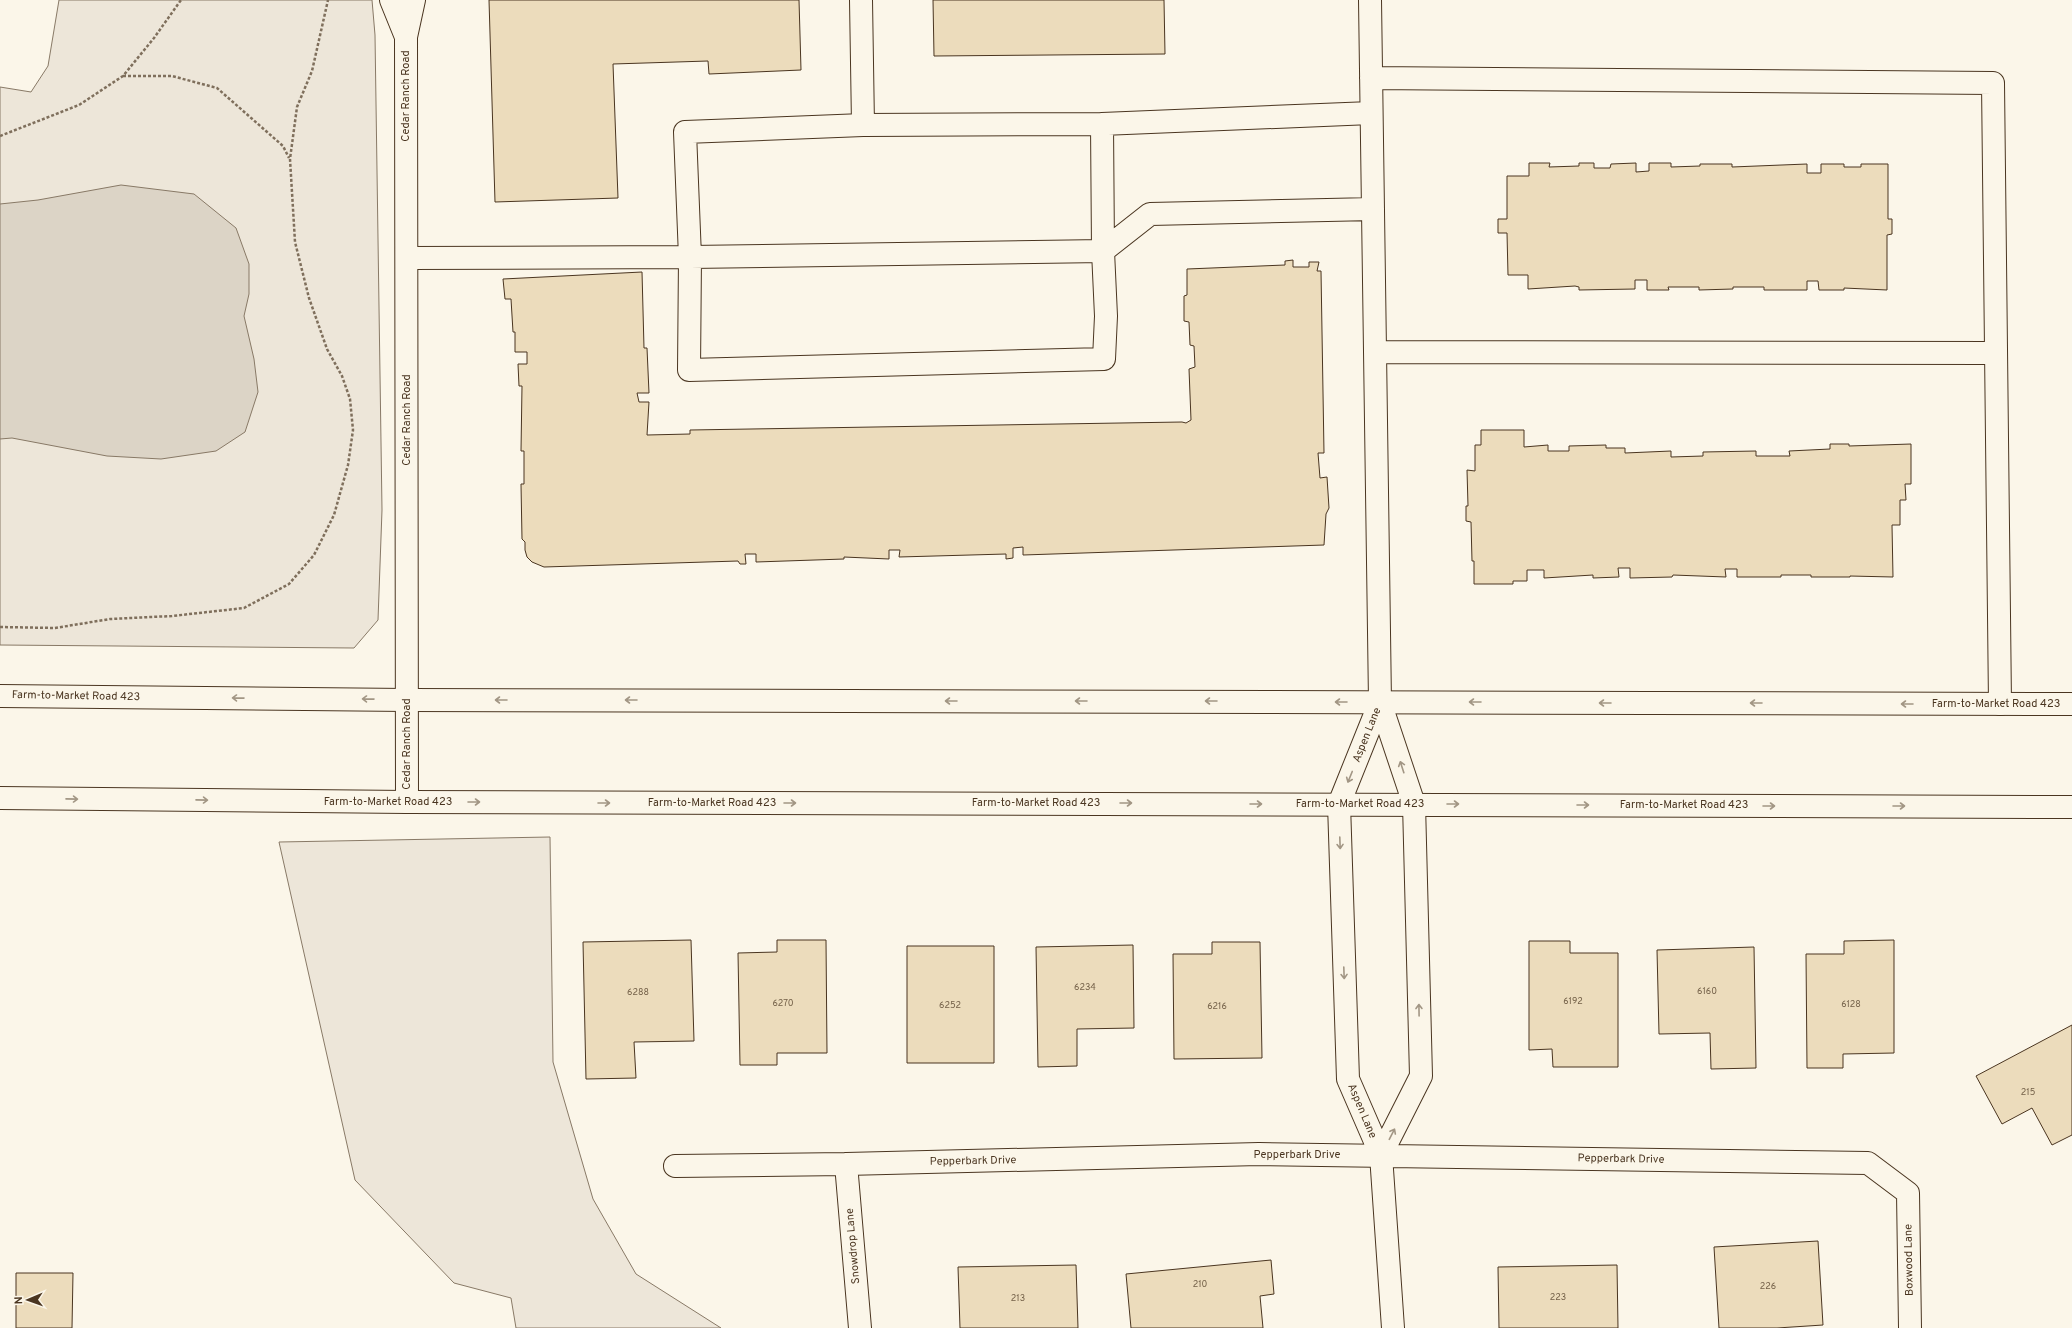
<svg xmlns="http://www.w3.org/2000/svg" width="2072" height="1328" font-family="Overpass,sans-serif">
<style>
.green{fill:#ede6d9;stroke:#887966}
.water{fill:#dcd4c6;stroke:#887966}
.building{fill:#ecdcbc;stroke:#4a3520}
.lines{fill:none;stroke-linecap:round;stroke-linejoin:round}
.minor-casing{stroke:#4a3520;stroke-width:24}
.major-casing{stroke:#4a3520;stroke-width:24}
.path{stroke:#7f6f5c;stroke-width:2.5;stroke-dasharray:3 2;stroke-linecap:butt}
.minor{stroke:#fbf6e9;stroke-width:22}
.major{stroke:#fbf6e9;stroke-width:22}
.oneway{stroke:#a29684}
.labels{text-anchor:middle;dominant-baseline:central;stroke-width:3;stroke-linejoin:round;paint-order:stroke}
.number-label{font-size:9px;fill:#725f47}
.street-label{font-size:11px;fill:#4a3520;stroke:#fbf6e9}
</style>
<rect width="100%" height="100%" fill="#fbf6e9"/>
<path class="green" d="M59,0H372L375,35L382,510L378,620L354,648L0,645V87L31,92L48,66Z
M550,837L553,1062L593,1199L636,1274L721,1328H516L511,1298L454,1283L355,1180L279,842Z"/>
<path class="water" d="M121,185L194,194L236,228L249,264V294L244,316L254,359L258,392L245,432L216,451L161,459L107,456L12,438L0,439V204L38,200Z"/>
<path class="building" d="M489,0H799L801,70L709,74L708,61L613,64L618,198L495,202Z
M933,0H1164L1165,54L934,56Z
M1529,163H1550L1549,167L1579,166V163H1594V168H1610L1611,164L1636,163V172L1649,171V163H1671V167L1700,166V164H1732V167L1807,164V173H1821V164H1844V167H1861V164H1888V219H1892V234L1887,235V290L1844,288V290H1819L1818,281H1807V290H1764V287H1733V289L1699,290V287H1668L1669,290H1647V280H1635V289L1579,290V287L1575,286L1528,289V275H1508L1507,233H1498V219H1507V176H1529Z
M1293,260V267H1309V262H1319L1317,271H1321L1324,453H1318L1320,478L1327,477L1329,508L1326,514L1324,545L1023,555V547L1013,548V558L1006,559V554L899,557L900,550H889V559L844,557V559L756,562V554H745L746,564H740L738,561L544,567L532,562L527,557L525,550V542L522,539L521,484H524V451H521L522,386H519L518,364H527V352H515V332H513L511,299H505L503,279L642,272L644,348H647L649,393H637L639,402H649L647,435L690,434V430L1182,422L1186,423L1191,420L1189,369L1195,367L1194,346L1190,345L1189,322L1184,321V296L1187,295V269L1285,265V261Z
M1481,430H1524V447L1548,445V451H1569V446L1606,445V448H1625V453L1671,451V457L1703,456V452L1756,451V456H1790L1789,451L1830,449V444H1849V446L1911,444V484H1905L1906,500H1900V525H1892L1893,577L1850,576V577H1811V575H1781V577H1737V569H1725L1726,577L1673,575L1672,577L1630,578V568H1618L1619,577L1593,578V575L1544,578V570H1527V581H1513V584H1474V561H1472L1471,522L1466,521V506H1468L1467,470L1475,471V445H1481Z
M691,940L694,1041L634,1042L636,1078L586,1079L583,942Z
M777,940H826L827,1053H777V1065H740L738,953L777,952Z
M1894,940V1053L1843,1054V1068H1807L1806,954H1844V941Z
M1529,941H1570V953H1618V1067H1553L1552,1049L1529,1050Z
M1212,942H1260L1262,1058L1174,1059L1173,954H1212Z
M1133,945L1134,1028L1077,1029V1066L1038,1067L1036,947Z
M907,946H994V1063H907Z
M1754,947L1756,1068L1711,1069L1710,1033L1659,1034L1657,950Z
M2072,1025V1135L2052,1145L2032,1108L2002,1124L1976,1076Z
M1818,1241L1823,1325L1777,1328H1719L1714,1247Z
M1271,1260L1274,1294L1260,1296L1263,1328H1131L1126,1274Z
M1076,1265L1078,1328H960L958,1267Z
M1617,1265L1618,1328H1499L1498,1267Z
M16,1273H73L72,1328H16Z"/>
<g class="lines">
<defs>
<path id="minor" d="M391,0L406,37
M861,0L863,125
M1370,0L1380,702L1414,804L1421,1076L1381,1155L1348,1079L1339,804L1380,702
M1371,78L1993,83L2000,704
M1102,124L1103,251L1106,316L1104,359L689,370L690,257L685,132L863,125Z
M1102,124L1371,113
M407,258L690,257L1103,251L1150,214L1373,209
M1375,352L1996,353
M407,802L406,37L414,0
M1381,1155L1393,1328
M846,1164L860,1328
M675,1166L846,1164L1259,1154L1868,1163L1908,1193L1910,1328"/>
<path id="major" d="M0,696L407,700L2072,704
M0,798L407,802L2072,807"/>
</defs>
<use href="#minor" class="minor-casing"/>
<use href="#major" class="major-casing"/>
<path class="path" d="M123,76H172L217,88L283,146L289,158
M0,136L79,105L123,76L154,38L181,0
M0,627L55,628L110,619L172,616L244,608L289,584L314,555L334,515L348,465L353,430L350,399L342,376L327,349L309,298L295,242L290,159L297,107L312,71L328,0"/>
<use href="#minor" class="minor"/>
<use href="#major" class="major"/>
</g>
<defs><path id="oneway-shaft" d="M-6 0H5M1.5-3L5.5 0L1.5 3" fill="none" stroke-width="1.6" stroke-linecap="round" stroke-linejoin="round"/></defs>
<g class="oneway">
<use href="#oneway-shaft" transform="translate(238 698) rotate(-179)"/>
<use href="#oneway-shaft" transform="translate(368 699) rotate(-179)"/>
<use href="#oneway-shaft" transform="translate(501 700) rotate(-180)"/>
<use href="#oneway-shaft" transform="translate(631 700) rotate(-180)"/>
<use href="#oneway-shaft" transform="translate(951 701) rotate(-180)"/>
<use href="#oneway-shaft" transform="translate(1081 701) rotate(-180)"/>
<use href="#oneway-shaft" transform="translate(1211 701) rotate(-180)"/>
<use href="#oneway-shaft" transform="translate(1341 702) rotate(-180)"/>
<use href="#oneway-shaft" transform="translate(1475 702) rotate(-180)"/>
<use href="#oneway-shaft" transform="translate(1605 703) rotate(-180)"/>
<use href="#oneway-shaft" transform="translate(1756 703) rotate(-180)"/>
<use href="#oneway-shaft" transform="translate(1907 704) rotate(-180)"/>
<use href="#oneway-shaft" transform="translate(1402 767) rotate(-108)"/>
<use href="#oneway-shaft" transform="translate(1350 777) rotate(112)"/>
<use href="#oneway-shaft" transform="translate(72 799) rotate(1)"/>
<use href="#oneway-shaft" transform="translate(202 800) rotate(1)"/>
<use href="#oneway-shaft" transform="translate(474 802)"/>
<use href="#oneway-shaft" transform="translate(604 803)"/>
<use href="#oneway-shaft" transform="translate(790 803)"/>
<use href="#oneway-shaft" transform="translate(1126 803)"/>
<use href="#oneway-shaft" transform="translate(1256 804)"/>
<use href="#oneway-shaft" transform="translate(1453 804)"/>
<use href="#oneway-shaft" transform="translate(1583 805)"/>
<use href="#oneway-shaft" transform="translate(1769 806)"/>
<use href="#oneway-shaft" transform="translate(1899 806)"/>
<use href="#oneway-shaft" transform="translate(1340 843) rotate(88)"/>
<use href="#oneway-shaft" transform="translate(1344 973) rotate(88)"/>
<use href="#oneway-shaft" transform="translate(1419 1010) rotate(-91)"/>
<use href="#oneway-shaft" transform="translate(1392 1134) rotate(-63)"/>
</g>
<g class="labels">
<g class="number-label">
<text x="1085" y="987">6234</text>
<text x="1707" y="991">6160</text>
<text x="638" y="992">6288</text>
<text x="1573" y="1001">6192</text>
<text x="783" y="1003">6270</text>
<text x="1851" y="1004">6128</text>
<text x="950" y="1005">6252</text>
<text x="1217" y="1006">6216</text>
<text x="2028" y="1092">215</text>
<text x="1200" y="1284">210</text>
<text x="1768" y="1286">226</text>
<text x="1558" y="1297">223</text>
<text x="1018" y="1298">213</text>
</g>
<g class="street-label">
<text transform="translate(406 96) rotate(-90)">Cedar Ranch Road</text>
<text transform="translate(407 420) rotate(-90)">Cedar Ranch Road</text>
<text transform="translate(76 696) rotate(1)">Farm-to-Market Road 423</text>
<text x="1996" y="704">Farm-to-Market Road 423</text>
<text transform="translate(1367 735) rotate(-68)">Aspen Lane</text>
<text transform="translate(407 744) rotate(-90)">Cedar Ranch Road</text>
<text x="388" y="802">Farm-to-Market Road 423</text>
<text x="712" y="803">Farm-to-Market Road 423</text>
<text x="1036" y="803">Farm-to-Market Road 423</text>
<text x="1360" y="804">Farm-to-Market Road 423</text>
<text x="1684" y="805">Farm-to-Market Road 423</text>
<text transform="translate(1362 1111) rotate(67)">Aspen Lane</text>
<text x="1297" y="1155">Pepperbark Drive</text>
<text transform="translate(1621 1159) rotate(1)">Pepperbark Drive</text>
<text transform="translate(973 1161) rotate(-1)">Pepperbark Drive</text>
<text transform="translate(853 1246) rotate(-95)">Snowdrop Lane</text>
<text transform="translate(1909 1260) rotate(-91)">Boxwood Lane</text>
</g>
</g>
<g transform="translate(28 1300) rotate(268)" stroke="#fbf6e9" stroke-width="3" paint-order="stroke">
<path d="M0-3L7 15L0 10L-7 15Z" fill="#4a3520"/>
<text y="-6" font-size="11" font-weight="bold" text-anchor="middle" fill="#4a3520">N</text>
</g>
</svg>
